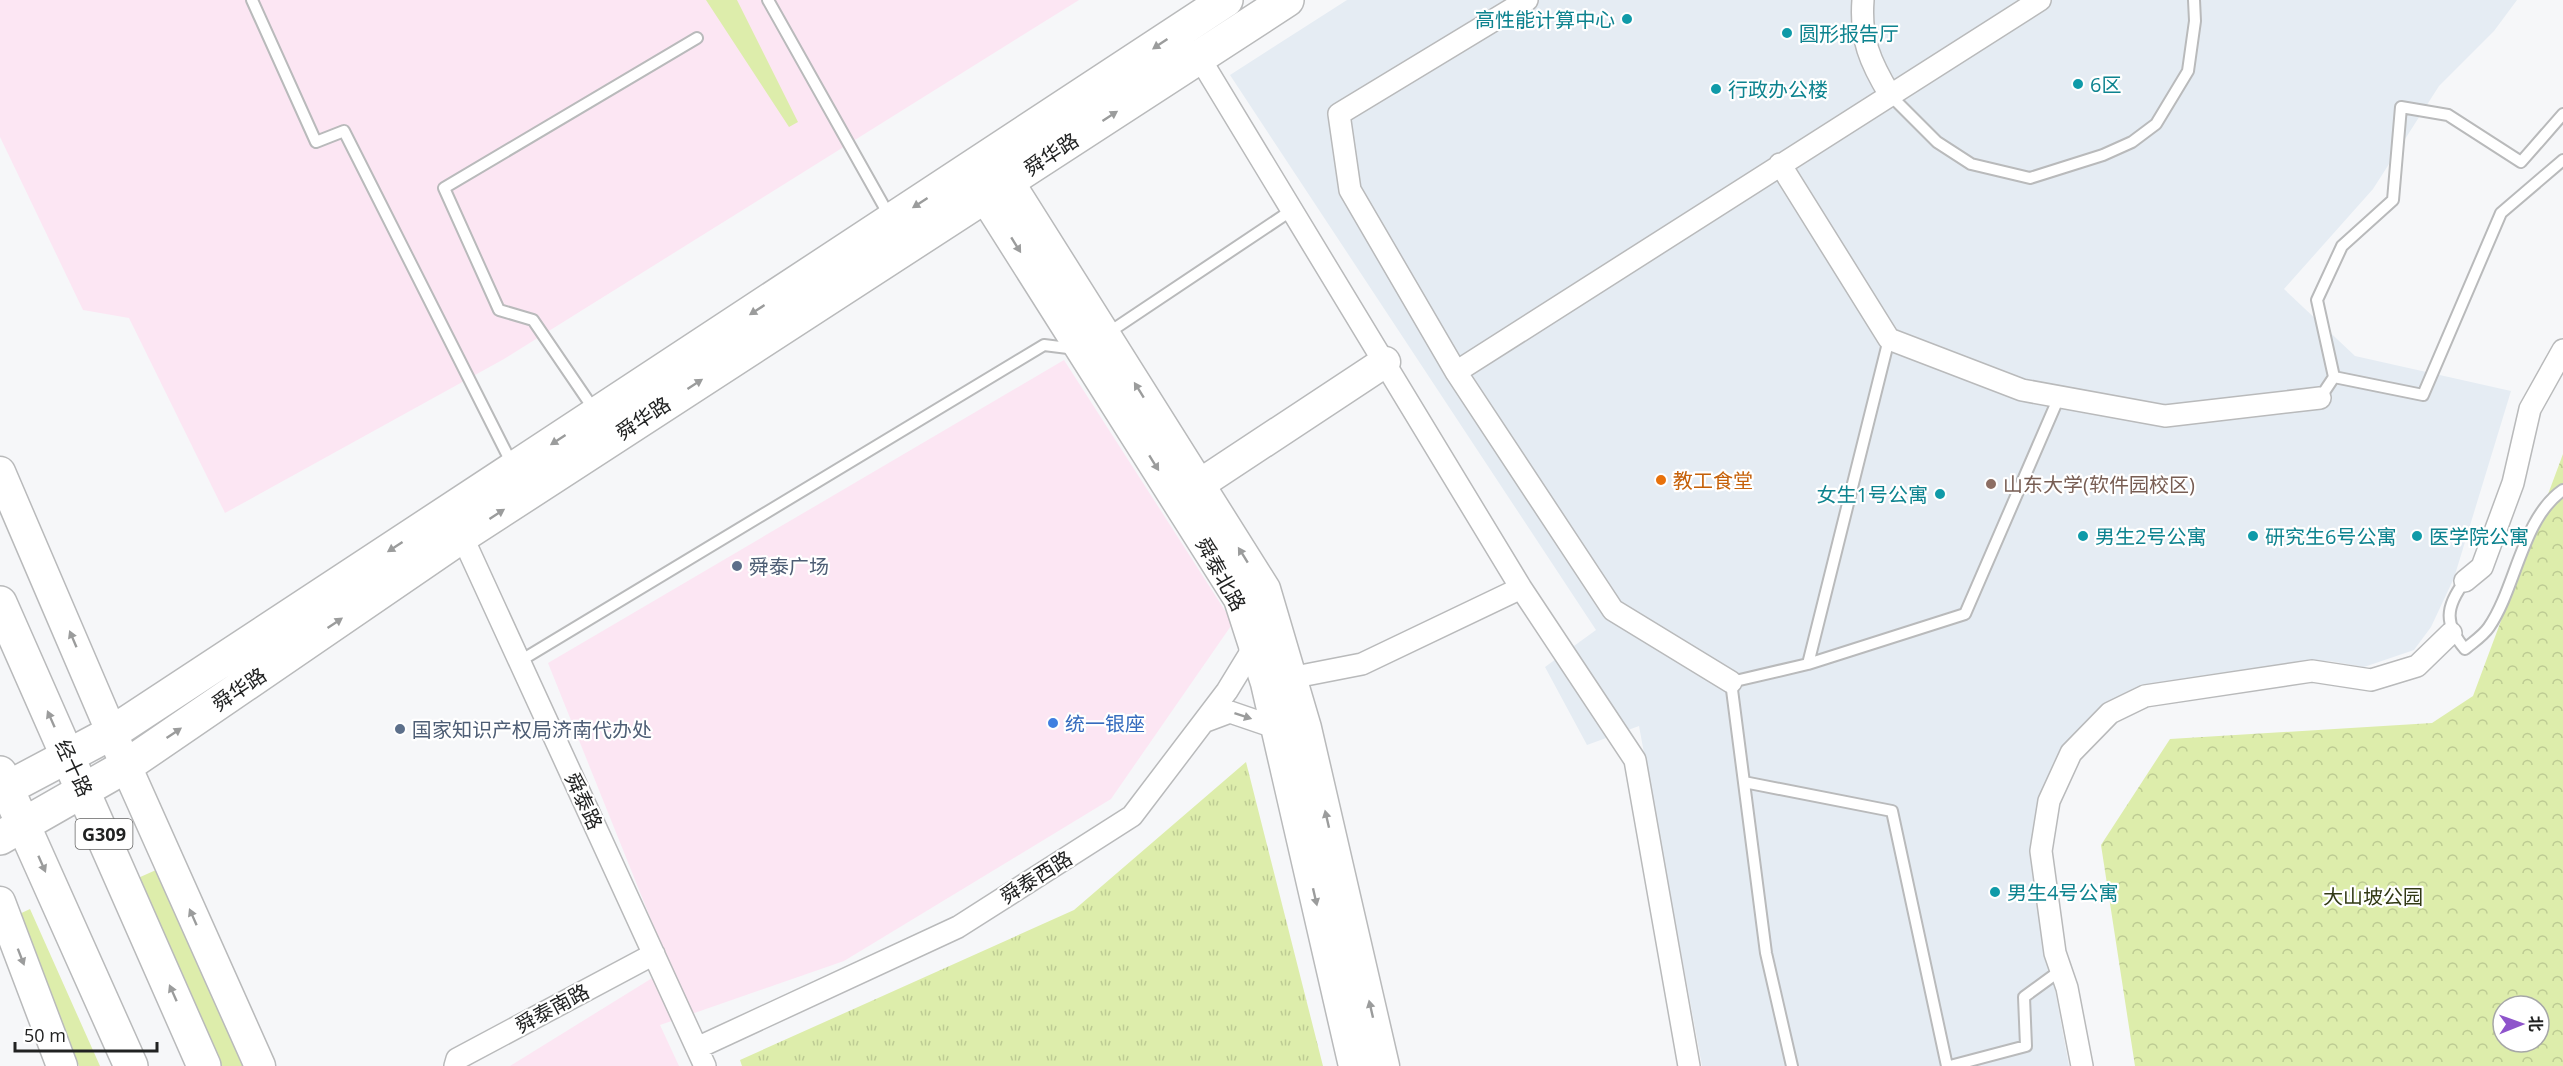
<svg xmlns="http://www.w3.org/2000/svg" width="2563" height="1066" font-family="'Open Sans','Noto Sans SC',sans-serif">
<style>
.commercial{fill:#fce6f3}
.built{fill:#e5ecf3}
.forest{fill:url(#forest-crowns);fill-rule:evenodd}
.park{fill:url(#park-tufts)}
.garden{fill:#ddedab}
.lines{fill:none;stroke-linecap:round;stroke-linejoin:round}
.lane-casing{stroke:#b9babb;stroke-width:14}
.street-casing{stroke:#b9babb;stroke-width:24}
.secondary-casing{stroke:#b9babb;stroke-width:33}
.primary-casing{stroke:#b9babb;stroke-width:36}
.highway-casing{stroke:#b9babb;stroke-width:36}
.lane{stroke:#fff;stroke-width:10}
.street{stroke:#fff;stroke-width:21}
.secondary{stroke:#fff;stroke-width:30}
.primary{stroke:#fff;stroke-width:33}
.highway{stroke:#fff;stroke-width:33}
.oneway{fill:#9b9c9c}
.culture-dot{fill:#0f9aa8;stroke:#fff;stroke-width:2}
.food-dot{fill:#e8710a;stroke:#fff;stroke-width:2}
.education-dot{fill:#8d6e63;stroke:#fff;stroke-width:2}
.service-dot{fill:#5c6f8a;stroke:#fff;stroke-width:2}
.shop-dot{fill:#3f7fe0;stroke:#fff;stroke-width:2}
.labels{text-anchor:middle;dominant-baseline:central;stroke-width:4.5;stroke-linejoin:round;paint-order:stroke}
.shield{fill:#fff;stroke:#646464;stroke-width:1.5}
.shield-label{font-size:18px;font-weight:bold;fill:#212222}
.culture-label{font-size:20px;fill:#0d838f;stroke:#fff;text-anchor:start}
.street-label{font-size:20px;fill:#212222;stroke:#fff}
.food-label{font-size:20px;fill:#c56008;stroke:#fff;text-anchor:start}
.education-label{font-size:20px;fill:#785e54;stroke:#fff;text-anchor:start}
.service-label{font-size:20px;fill:#4e5e75;stroke:#fff;text-anchor:start}
.shop-label{font-size:20px;fill:#366cbe;stroke:#fff;text-anchor:start}
.park-label{font-size:20px;fill:#323a15;stroke:#fff}
</style>
<defs>
<pattern id="forest-crowns" width="20" height="18" patternUnits="userSpaceOnUse" patternTransform="scale(1.5)"><rect width="20" height="18" fill="#ddedab"/><path d="M2 6a3 3 0 1 1 6 0M12 15a3 3 0 1 1 6 0" fill="none" stroke="#bdcb93"/></pattern>
<pattern id="park-tufts" width="24" height="20" patternUnits="userSpaceOnUse" patternTransform="scale(1.5)"><rect width="24" height="20" fill="#ddedab"/><path d="M3 7l-1-3M5 7V3M7 7l1-3M15 17l-1-3M17 17v-4M19 17l1-3" fill="none" stroke="#bdcb93"/></pattern>
</defs>
<rect width="100%" height="100%" fill="#f6f7f9"/>
<path class="commercial" d="M0,0H1079L504,359L225,513L129,318L83,310L0,137Z
M1064,360L1233,623L1111,799L844,961L660,1025L679,1066H510L670,967L548,663Z"/>
<path class="built" d="M1347,0H2517L2494,31L2439,86L2373,189L2284,289L2355,356L2511,391L2454,578L2431,627L2414,650L2364,667L2329,661L2293,663L2199,677L2107,703L2060,750L2039,799L2031,858L2069,1066H1702L1639,726L1587,745L1545,667L1596,630L1230,75Z"/>
<path class="forest" d="M2563,454V1066H2135L2101,845L2170,739L2432,723L2473,696ZM2503,1006H2539V1042H2503Z"/>
<path class="park" d="M1246,762L1323,1066H742L740,1060L1074,910Z"/>
<path class="garden" d="M706,0H737L798,122L789,127Z
M156,870L243,1066H222L138,878Z
M30,909L100,1066H79L13,917Z"/>
<g class="lines">
<defs>
<path id="lane" d="M252,0L316,142L344,131L513,466
M768,0L890,217
M1890,95L1937,142L1971,164L2030,178L2103,155L2132,142L2156,124L2188,71L2195,21L2194,0
M1105,335L1292,210
M2334,377L2423,395L2501,213L2563,160
M2320,398L2334,377L2317,300L2342,246L2393,200L2401,107L2448,115L2521,162L2563,114
M595,411L533,320L499,310L444,188L697,38
M2465,581C2445,607 2444,624 2465,649C2473,642 2483,636 2489,627C2516,588 2522,518 2563,490
M520,661L1044,345L1076,349
M1808,664L1889,339
M1744,782L1892,811L1947,1066
M1792,1066L1766,953L1731,682L1808,664L1965,614L2059,397
M1950,1066L2026,1046L2024,997L2061,970"/>
<path id="street" d="M1527,0L1339,114L1350,190L1456,372L1613,610L1731,682
M1863,0C1860,39 1870,62 1890,95
M1199,57L1521,588L1635,760L1689,1066
M1780,164L1889,339L2022,390L2165,416L2320,398
M1456,372L2040,0
M462,536L705,1066
M2465,581L2482,567L2513,483L2530,409L2563,350
M1280,680L1362,664L1521,588
M1206,721L1230,712L1274,727L1277,732
M697,1048L958,927L1132,816L1227,691L1249,655L1254,636
M455,1066L457,1059L654,954
M2082,1066L2067,988L2055,953L2041,851L2049,801L2071,753L2110,713L2145,696L2312,671L2371,680L2417,666L2451,633"/>
<path id="secondary" d="M995,160L1265,589L1306,728L1384,1066
M972,177L1239,599L1266,683L1354,1066
M0,472L126,766L260,1066
M1182,496L1385,362
M0,902L62,1066"/>
<path id="primary" d="M0,792L113,732L1226,0
M0,838L126,766L462,536L1287,0"/>
<path id="highway" d="M0,603L204,1066
M0,773L131,1066"/>
</defs>
<use href="#lane" class="lane-casing"/>
<use href="#street" class="street-casing"/>
<use href="#secondary" class="secondary-casing"/>
<use href="#primary" class="primary-casing"/>
<use href="#highway" class="highway-casing"/>
<use href="#lane" class="lane"/>
<use href="#street" class="street"/>
<use href="#secondary" class="secondary"/>
<use href="#primary" class="primary"/>
<use href="#highway" class="highway"/>
</g>
<defs><path id="oneway-solid" d="M-6-.8H1V-3.2L6.5 0L1 3.2V.8H-6Z" transform="scale(1.5)"/></defs>
<g class="oneway">
<use href="#oneway-solid" transform="translate(1160 44) rotate(146)"/>
<use href="#oneway-solid" transform="translate(1110 116) rotate(-33)"/>
<use href="#oneway-solid" transform="translate(920 203) rotate(147)"/>
<use href="#oneway-solid" transform="translate(1016 245) rotate(58)"/>
<use href="#oneway-solid" transform="translate(757 310) rotate(147)"/>
<use href="#oneway-solid" transform="translate(695 384) rotate(-33)"/>
<use href="#oneway-solid" transform="translate(1139 390) rotate(-122)"/>
<use href="#oneway-solid" transform="translate(558 440) rotate(147)"/>
<use href="#oneway-solid" transform="translate(1154 463) rotate(58)"/>
<use href="#oneway-solid" transform="translate(497 514) rotate(-33)"/>
<use href="#oneway-solid" transform="translate(395 547) rotate(147)"/>
<use href="#oneway-solid" transform="translate(1243 555) rotate(-122)"/>
<use href="#oneway-solid" transform="translate(335 623) rotate(-34)"/>
<use href="#oneway-solid" transform="translate(73 639) rotate(-113)"/>
<use href="#oneway-solid" transform="translate(1243 716) rotate(18)"/>
<use href="#oneway-solid" transform="translate(51 719) rotate(-114)"/>
<use href="#oneway-solid" transform="translate(174 733) rotate(-34)"/>
<use href="#oneway-solid" transform="translate(1327 819) rotate(-103)"/>
<use href="#oneway-solid" transform="translate(42 864) rotate(66)"/>
<use href="#oneway-solid" transform="translate(1315 897) rotate(77)"/>
<use href="#oneway-solid" transform="translate(193 917) rotate(-114)"/>
<use href="#oneway-solid" transform="translate(21 957) rotate(69)"/>
<use href="#oneway-solid" transform="translate(173 993) rotate(-114)"/>
<use href="#oneway-solid" transform="translate(1371 1009) rotate(-103)"/>
</g>
<g class="culture-dot">
<circle cx="1627" cy="19" r="6"/>
<circle cx="1787" cy="33" r="6"/>
<circle cx="2078" cy="84" r="6"/>
<circle cx="1716" cy="89" r="6"/>
<circle cx="1940" cy="494" r="6"/>
<circle cx="2083" cy="536" r="6"/>
<circle cx="2253" cy="536" r="6"/>
<circle cx="2417" cy="536" r="6"/>
<circle cx="1995" cy="892" r="6"/>
</g>
<circle class="food-dot" cx="1661" cy="480" r="6"/>
<circle class="education-dot" cx="1991" cy="484" r="6"/>
<g class="service-dot">
<circle cx="737" cy="566" r="6"/>
<circle cx="400" cy="729" r="6"/>
</g>
<circle class="shop-dot" cx="1053" cy="723" r="6"/>
<g class="labels">
<rect class="shield" x="75.5" y="819" width="57" height="30" rx="4.5"/>
<g class="shield-label">
<text x="104" y="834">G309</text>
</g>
<g class="culture-label">
<text x="1615" y="19" text-anchor="end">高性能计算中心</text>
<text x="1799" y="33">圆形报告厅</text>
<text x="2090" y="84">6区</text>
<text x="1728" y="89">行政办公楼</text>
<text x="1928" y="494" text-anchor="end">女生1号公寓</text>
<text x="2095" y="536">男生2号公寓</text>
<text x="2265" y="536">研究生6号公寓</text>
<text x="2429" y="536">医学院公寓</text>
<text x="2007" y="892">男生4号公寓</text>
</g>
<g class="street-label">
<text transform="translate(1051 154) rotate(-33)">舜华路</text>
<text transform="translate(643 418) rotate(-33)">舜华路</text>
<text transform="translate(1221 574) rotate(61)">舜泰北路</text>
<text transform="translate(239 689) rotate(-34)">舜华路</text>
<text transform="translate(74 768) rotate(65)">经十路</text>
<text transform="translate(584 801) rotate(65)">舜泰路</text>
<text transform="translate(1036 877) rotate(-32)">舜泰西路</text>
<text transform="translate(552 1008) rotate(-28)">舜泰南路</text>
</g>
<g class="food-label">
<text x="1673" y="480">教工食堂</text>
</g>
<g class="education-label">
<text x="2003" y="484">山东大学(软件园校区)</text>
</g>
<g class="service-label">
<text x="749" y="566">舜泰广场</text>
<text x="412" y="729">国家知识产权局济南代办处</text>
</g>
<g class="shop-label">
<text x="1065" y="723">统一银座</text>
</g>
<g class="park-label">
<text x="2373" y="896">大山坡公园</text>
</g>
</g>
<g transform="translate(2521 1024) rotate(89)"><circle r="28" fill="#ffffff" stroke="#a6a7a7" stroke-width="1.5"/>
<path d="M0-4.5L10 22L0 15L-10 22Z" fill="#8e54cb"/>
<text y="-9" font-size="16" font-weight="bold" text-anchor="middle" fill="#212222">北</text>
</g>
<path d="M15 1042v9h142v-9" fill="none" stroke="#212222" stroke-width="3"/>
<text x="24" y="1042" font-size="18" fill="#212222" stroke="#ffffff" stroke-width="4.5" paint-order="stroke">50 m</text>
</svg>
